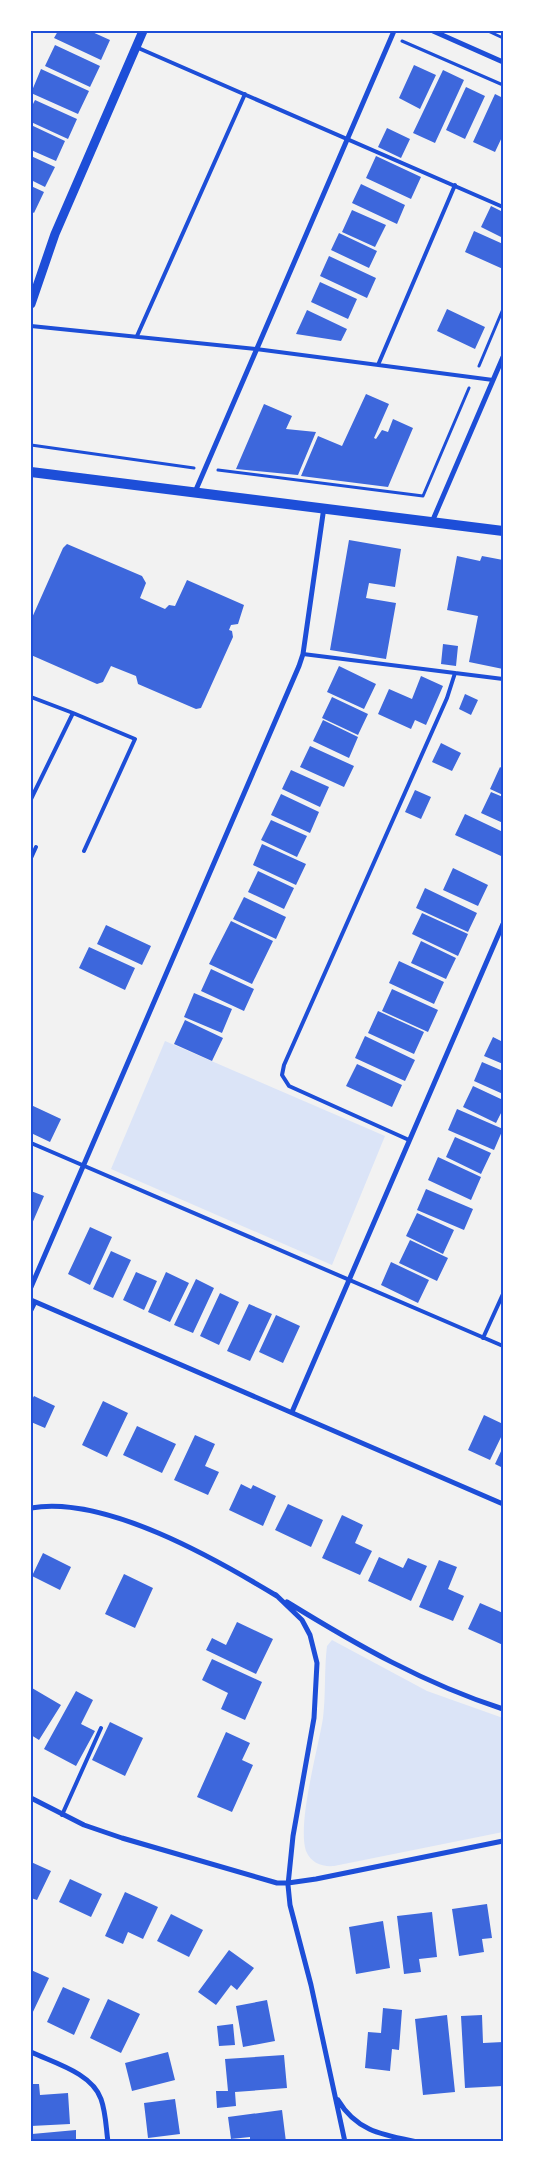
<svg xmlns="http://www.w3.org/2000/svg" width="534" height="2173" font-family="Quicksand,sans-serif">
<style>
.green{fill:#dbe4f7}
.building{fill:#3d67dc}
.lines{fill:none;stroke-linecap:round;stroke-linejoin:round}
.path{stroke:#1d4ed8;stroke-width:3}
.service{stroke:#1d4ed8;stroke-width:4}
.minor{stroke:#1d4ed8;stroke-width:5}
.tertiary{stroke:#1d4ed8;stroke-width:9}
.secondary{stroke:#1d4ed8;stroke-width:10}
.neatline{fill:none;stroke:#1d4ed8;stroke-width:2}
</style>
<rect width="100%" height="100%" fill="#f2f2f2"/>
<path class="green" d="M165,1041L385,1136L332,1265L111,1169Z
M332,1640L427,1691L503,1718V1832L334,1866C322,1867 311,1863 306,1851C297,1823 318,1750 323,1718C326,1694 324,1670 327,1646Z"/>
<path class="building" d="M58,31H90L110,40L101,60L54,38Z
M55,45L100,66L90,87L45,66Z
M414,65L436,75L420,109L399,98Z
M41,69L89,91L78,114L31,93Z
M443,70L464,80L435,143L413,133Z
M466,87L485,96L465,139L446,130Z
M495,94L503,98V135L495,152L473,142Z
M35,100L77,119L68,139L31,122V108Z
M31,125L65,141L56,161L31,150Z
M387,128L410,139L401,158L378,147Z
M31,156L55,167L45,187L31,180Z
M376,156L421,177L411,199L366,178Z
M361,184L405,205L397,224L352,203Z
M31,186L44,192L34,213L31,211Z
M491,206L503,212V238L481,227Z
M352,210L386,225L375,247L342,232Z
M474,231L503,244V269L465,252Z
M339,233L377,251L369,268L331,250Z
M329,256L376,278L367,298L320,276Z
M320,282L357,299L348,319L311,302Z
M447,309L485,327L475,349L437,331Z
M307,310L347,329L341,341L296,334Z
M366,394L389,404L374,438L376,439L382,430L388,432L393,419L413,428L388,487L301,476L318,436L342,446Z
M264,404L292,416L286,429L316,432L298,475L236,469Z
M349,540L401,549L395,587L369,583L366,598L396,603L386,659L330,650Z
M67,544L142,576L146,583L140,598L165,609L169,605L175,606L187,580L244,605L238,624L231,625L229,630L232,631L233,637L201,708L196,709L138,684L136,676L111,666L103,682L97,684L31,655V620L63,548Z
M457,556L480,561L482,556L503,560V669L469,662L478,616L447,610Z
M443,644L458,646L456,666L441,664Z
M339,666L376,684L364,709L327,692Z
M421,676L443,686L426,725L415,720L411,729L378,714L389,689L412,699Z
M465,694L478,700L471,715L459,709Z
M332,697L368,714L358,735L322,718Z
M323,720L358,737L349,758L313,741Z
M441,743L461,753L452,771L432,762Z
M310,746L354,766L344,787L300,767Z
M500,767L503,769V795L490,789Z
M291,770L329,787L320,807L282,789Z
M415,790L431,797L421,819L405,812Z
M491,792L503,797V823L481,813Z
M281,794L319,812L310,833L271,815Z
M465,814L503,832L501,856L455,835Z
M271,820L307,836L297,857L261,840Z
M262,844L306,864L296,885L253,865Z
M453,868L488,885L478,906L443,890Z
M258,871L294,888L284,909L248,892Z
M425,888L477,913L468,932L416,908Z
M244,897L286,917L276,939L233,919Z
M422,913L468,934L458,956L412,934Z
M231,921L273,941L252,984L209,964Z
M106,925L151,946L142,965L97,944Z
M421,941L456,958L446,979L411,963Z
M89,947L135,968L125,990L79,968Z
M399,961L444,982L434,1004L389,983Z
M211,969L254,989L244,1011L201,991Z
M392,989L438,1010L428,1032L382,1011Z
M194,993L232,1009L222,1033L184,1017Z
M378,1011L424,1032L414,1054L368,1033Z
M185,1020L223,1038L212,1061L174,1044Z
M365,1036L415,1060L405,1081L355,1058Z
M493,1037L503,1042V1064L484,1056Z
M482,1062L503,1071V1094L474,1081Z
M357,1064L402,1085L392,1107L346,1086Z
M473,1086L503,1100V1109L496,1123L463,1107Z
M31,1105L61,1119L50,1142L31,1133Z
M457,1109L503,1129L494,1150L448,1130Z
M455,1137L491,1153L481,1174L446,1157Z
M438,1157L481,1177L471,1200L428,1180Z
M426,1189L473,1209L464,1230L417,1210Z
M31,1191L44,1196L31,1226Z
M417,1213L454,1230L443,1254L406,1236Z
M90,1227L112,1237L90,1285L68,1274Z
M410,1240L448,1258L437,1281L399,1263Z
M111,1251L131,1260L113,1298L93,1289Z
M391,1262L429,1280L418,1303L381,1285Z
M136,1272L157,1281L144,1310L123,1300Z
M166,1272L189,1283L170,1322L148,1312Z
M196,1279L214,1288L193,1333L174,1325Z
M220,1293L239,1302L219,1345L200,1336Z
M249,1304L272,1314L250,1361L227,1351Z
M276,1315L300,1326L283,1363L259,1352Z
M34,1396L55,1406L45,1428L31,1422V1401Z
M103,1401L128,1413L107,1457L82,1445Z
M484,1415L503,1424V1433L490,1460L468,1450Z
M137,1426L176,1444L162,1473L123,1455Z
M195,1435L215,1444L205,1466L219,1472L208,1495L174,1480Z
M503,1447V1468L495,1464Z
M241,1484L251,1489L253,1485L276,1496L263,1526L229,1510Z
M288,1504L323,1520L311,1547L275,1530Z
M342,1515L363,1525L355,1543L372,1551L360,1575L322,1558Z
M43,1553L71,1567L60,1590L32,1576Z
M379,1557L403,1568L408,1558L427,1566L411,1601L368,1581Z
M439,1560L457,1567L448,1589L464,1596L453,1621L419,1607Z
M124,1574L153,1588L135,1628L105,1614Z
M480,1603L503,1613V1645L468,1629Z
M237,1622L273,1639L256,1674L206,1650L212,1638L226,1645Z
M212,1659L262,1682L245,1720L221,1709L228,1693L202,1680Z
M32,1688L61,1705L39,1740L31,1735Z
M76,1691L93,1700L81,1724L95,1731L76,1766L44,1749Z
M110,1722L143,1738L125,1776L92,1760Z
M226,1732L250,1743L242,1760L253,1765L232,1812L197,1797Z
M31,1862L51,1871L37,1900L31,1898Z
M70,1879L102,1894L91,1917L59,1902Z
M125,1892L158,1907L143,1939L128,1932L123,1944L105,1936Z
M487,1904L492,1938L482,1939L484,1952L459,1956L452,1909Z
M432,1912L437,1957L419,1959L421,1972L404,1974L397,1916Z
M171,1914L203,1930L189,1957L157,1941Z
M383,1921L390,1968L356,1974L349,1927Z
M229,1950L254,1968L237,1990L231,1985L216,2005L198,1992Z
M31,1970L49,1978L31,2016Z
M63,1987L90,1999L74,2035L47,2022Z
M108,1999L140,2014L121,2053L90,2038Z
M267,2000L275,2041L243,2047L236,2006Z
M383,2008L402,2010L399,2050L392,2049L390,2071L365,2068L368,2032L381,2033Z
M447,2015L455,2092L423,2095L415,2019Z
M482,2015L483,2043L503,2042V2086L465,2088L461,2016Z
M233,2024L235,2045L219,2046L217,2026Z
M168,2052L175,2080L132,2091L125,2063Z
M284,2055L287,2088L235,2092L236,2106L217,2108L216,2091H228L225,2059Z
M31,2084H39L40,2095L68,2093L70,2124L31,2126Z
M175,2099L180,2134L148,2138L144,2103Z
M282,2110L286,2142H250V2137L231,2139L228,2117Z
M76,2130V2142H32V2134Z"/>
<g class="lines">
<path class="path" d="M488,31L503,38
M402,41L503,85
M479,366L503,309
M31,445L194,468
M218,470L423,496L469,388"/>
<path class="service" d="M136,47L503,207
M31,326L256,349L493,380
M137,336L245,94
M378,365L455,185
M303,654L503,679
M31,697L73,713
M31,799L73,713L135,739L84,851
M31,858L36,847
M409,1140L289,1086L282,1075L284,1065L447,698L455,673
M31,1143L503,1346
M483,1338L503,1294
M62,1815L101,1728"/>
<path class="minor" d="M433,31L503,62
M195,492L394,31
M432,522L503,357
M31,1287L299,666L303,654L324,507
M31,1300L503,1504
M31,1310L35,1302
M292,1412L503,924
M31,1508C105,1495 216,1559 277,1596
M276,1595L302,1620L310,1635L317,1663L314,1718L293,1836L288,1885L290,1905L311,1985L345,2142
M287,1602C357,1645 423,1683 503,1709
M31,1798L84,1825L122,1838L277,1883H288L316,1879L503,1841
M31,2052C54,2063 92,2073 101,2099C106,2113 106,2128 108,2142
M338,2100C357,2132 384,2135 418,2142"/>
<path class="tertiary" d="M31,304L55,234L143,31"/>
<path class="secondary" d="M31,472L503,531"/>
</g>
<rect width="534" height="2173" fill="none" stroke="#ffffff" stroke-width="65"/>
<rect x="32" y="32" width="470" height="2108" class="neatline"/>
</svg>
